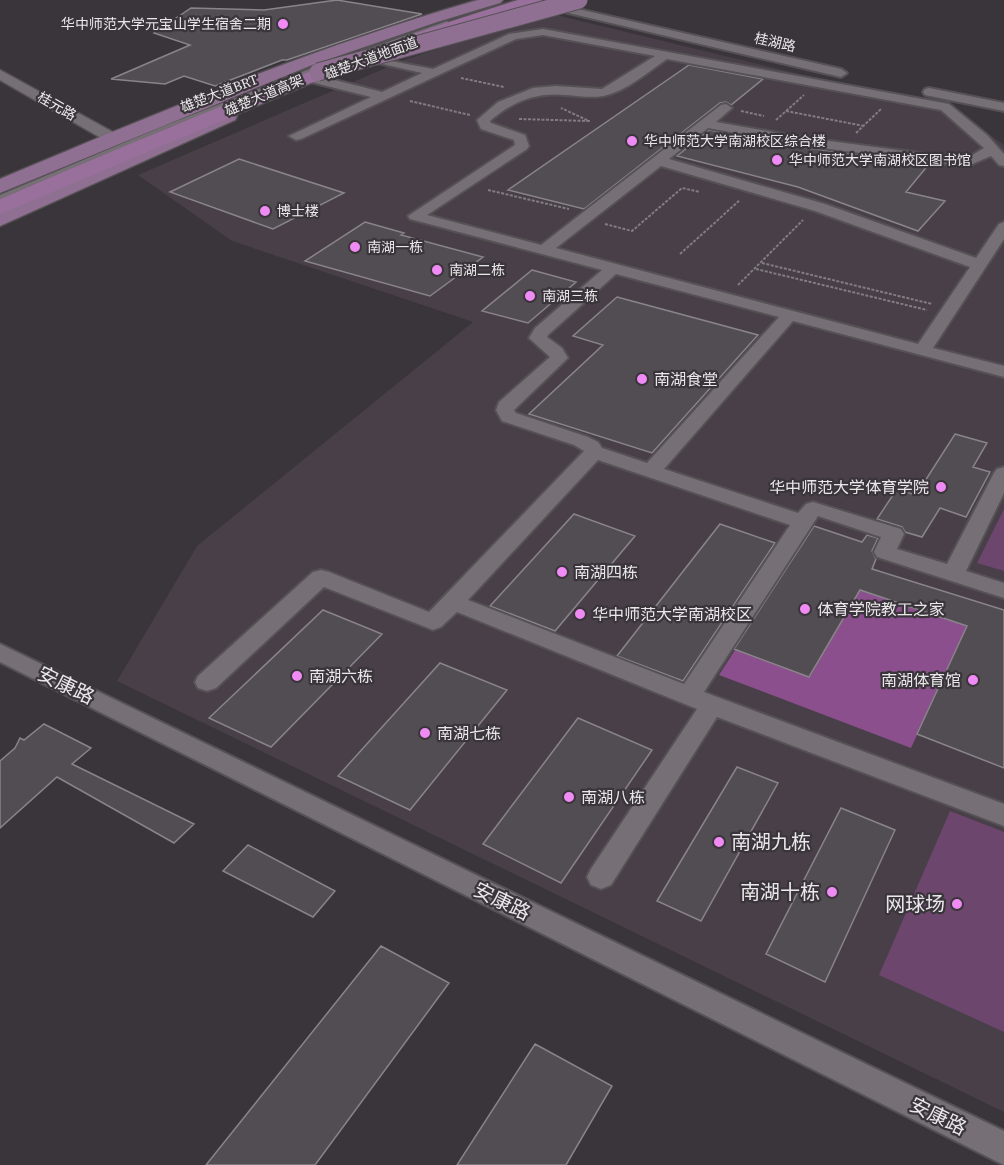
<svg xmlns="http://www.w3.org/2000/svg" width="1004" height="1165" font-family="'Source Serif 4','Noto Sans SC',serif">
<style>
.built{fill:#483f48}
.green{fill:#6c466d}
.forest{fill:#8b4f8e}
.building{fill:#524d52;stroke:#89848a;stroke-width:1.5}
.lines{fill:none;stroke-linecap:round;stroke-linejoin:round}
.service-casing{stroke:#555155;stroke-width:4}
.minor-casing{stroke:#555155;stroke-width:4}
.tertiary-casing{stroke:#555155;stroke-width:3}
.primary-casing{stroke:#555155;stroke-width:3}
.trunk-casing{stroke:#555155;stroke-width:3}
.path{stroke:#817d81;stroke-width:2;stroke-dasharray:3 1.5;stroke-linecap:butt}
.service{fill:#767076;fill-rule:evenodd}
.minor{fill:#767076;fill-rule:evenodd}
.tertiary{fill:#767076;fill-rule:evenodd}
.primary{fill:#907092;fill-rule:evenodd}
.trunk{fill:#99709b;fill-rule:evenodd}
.primary-bridge-casing{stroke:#555155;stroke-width:19;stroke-linecap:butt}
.primary-bridge{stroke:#907092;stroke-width:17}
.poi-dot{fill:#f08bf5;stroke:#3a353a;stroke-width:2}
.labels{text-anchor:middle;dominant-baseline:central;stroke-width:4.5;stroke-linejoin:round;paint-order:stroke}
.far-poi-label{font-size:14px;fill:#eae7ea;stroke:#3a353a;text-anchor:start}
.far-street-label{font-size:14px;fill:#eae7ea;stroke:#3a353a}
.poi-label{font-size:16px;fill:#eae7ea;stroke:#3a353a;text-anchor:start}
.near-street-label{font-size:20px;fill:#eae7ea;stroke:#3a353a}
.near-poi-label{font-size:20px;fill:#eae7ea;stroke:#3a353a;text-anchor:end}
</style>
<rect width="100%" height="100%" fill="#3a353a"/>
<path class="built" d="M548,13L820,79L955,106L965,117L1004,145V1112L117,681L197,546L473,322L232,241L138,175L404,60Z"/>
<path class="green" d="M1004,509V571L977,563Z
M950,811L1004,832V1032L879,975Z"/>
<path class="forest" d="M872,568L880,571L868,593L967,626L911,748L719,675L735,650L810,677Z"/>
<path class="building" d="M337,0L422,14L287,60H282L215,86L184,76L165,84L111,79L190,45L154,33L191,8L264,10Z
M689,65L763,79L731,105L726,102L720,103L584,209L508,190Z
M709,130L807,148L929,164L906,192L945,201L918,231L798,187L677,156Z
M239,159L344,193L273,229L170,192Z
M365,222L404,233L401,235L483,257L430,296L305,261Z
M532,270L576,282L528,323L482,311Z
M617,297L758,335L652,453L529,414L603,345L573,336Z
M955,434L987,443L973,467L990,472L966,517L940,508L922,537L905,532L902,527L877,519L897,489L916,495Z
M574,514L635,536L555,631L490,606Z
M720,524L775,543L683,681L617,656Z
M814,526L862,542L867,535L878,538L872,551L876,559L872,569L1004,610V768L917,734L967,626L860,590L809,677L734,649Z
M323,610L382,634L271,747L209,718Z
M440,663L507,690L410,810L338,776Z
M578,718L652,750L561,883L483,844Z
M44,724L91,748L72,764L194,824L174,843L57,777L0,828V761L15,748L20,738L24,740Z
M737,767L778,783L701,921L657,901Z
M841,808L895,830L825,982L766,954Z
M248,845L335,891L313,917L223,871Z
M381,946L449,983L315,1165H206Z
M535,1044L612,1086L566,1165H457Z"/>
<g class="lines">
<defs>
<path id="service" d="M447,21L449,24L367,52L362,51Z
M320,65L325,66L168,128L0,199V195L164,126Z"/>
<path id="minor" d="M543,1L841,69L847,73L841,77L539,6L538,4Z
M543,29L949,104L987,135L1004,154V166L999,165L991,156L970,165L935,163L807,146L708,128L669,159L825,204L976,258L999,224L1004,222V239L933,348L1004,366V377L793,321L664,469L798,513L806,504L813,502L901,529L904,534L897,549L947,564L994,473L997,469L1004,467V493L966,571L1004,583V598L877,557L874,552L881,537L818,516L704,692L1004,804V826L717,717L611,885L601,889L591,885L587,877L591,869L697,709L457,612L441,627L433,630L324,587L216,688L207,691L198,688L195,682L198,676L313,572L321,570L329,572L429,612L584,451L574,445L502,421L496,410L499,402L550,357L529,338L535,328L602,270L410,219L408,216L515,145L514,140L481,129L477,120L498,102L533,88L556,86L602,89L655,56L543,35L516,39L301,139L296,140L289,136L371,97L311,82V76L315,75L382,92L422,73L365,60V56L433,69L509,34ZM667,59L941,110L984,148L969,157L935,155L807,138L716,122L732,108L726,104L721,105L541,245L427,215L527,149L529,146L525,135L491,123L490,121C513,101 536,92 566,95C579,96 591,98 603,96C627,91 648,72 667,59ZM661,166L815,211L970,267L918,344L556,248ZM616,274L779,317L647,463L602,448L598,442L588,437L516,413L514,410L568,358L562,348L547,337L548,335ZM598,460L790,525L684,684L468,600Z
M929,88L1004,103V111L925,95L923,92L925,89Z
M0,644L1004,1131V1165L0,662Z"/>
<path id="tertiary" d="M0,70L120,136L122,139L120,142H108L0,80Z"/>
<path id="primary" d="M478,0H503L500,3L437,22L312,65L0,193V179C157,113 314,47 478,0Z
M228,110L235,112L237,116L235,120L0,226V211Z"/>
<path id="trunk" d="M518,0H542L539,3L471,24L337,72L0,214V199C170,126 340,54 518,0Z"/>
</defs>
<use href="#service" class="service-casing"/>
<use href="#minor" class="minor-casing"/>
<use href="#tertiary" class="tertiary-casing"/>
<use href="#primary" class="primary-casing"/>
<use href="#trunk" class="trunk-casing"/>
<path class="path" d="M461,78L504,87
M410,101L470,115
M741,111L764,116
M786,111L864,126
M519,119L589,121L561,108
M776,120L804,95
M856,133L881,109
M488,190L569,209
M605,224L632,231L682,188L700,192
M680,254L740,200
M762,263L932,304
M756,269L927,310
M738,285L803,220"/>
<use href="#service" class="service"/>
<use href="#minor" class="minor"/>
<use href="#tertiary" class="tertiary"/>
<use href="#primary" class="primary"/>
<use href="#trunk" class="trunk"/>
<defs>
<path id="primary-bridge" d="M318,72L579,0"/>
</defs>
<use href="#primary-bridge" class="primary-bridge-casing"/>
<use href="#primary-bridge" class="primary-bridge"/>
</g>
<g class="poi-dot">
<circle cx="283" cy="24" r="6"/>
<circle cx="632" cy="141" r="6"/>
<circle cx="777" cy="160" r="6"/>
<circle cx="265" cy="211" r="6"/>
<circle cx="355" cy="247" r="6"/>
<circle cx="437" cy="270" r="6"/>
<circle cx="530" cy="296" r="6"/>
<circle cx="642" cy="379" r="6"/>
<circle cx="941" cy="487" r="6"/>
<circle cx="562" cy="572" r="6"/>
<circle cx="805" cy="609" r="6"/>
<circle cx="580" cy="614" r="6"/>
<circle cx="297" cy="676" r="6"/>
<circle cx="973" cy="680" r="6"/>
<circle cx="425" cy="733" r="6"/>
<circle cx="569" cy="797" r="6"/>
<circle cx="719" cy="842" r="6"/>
<circle cx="832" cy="892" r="6"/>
<circle cx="957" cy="904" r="6"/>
</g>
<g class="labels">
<g class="far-poi-label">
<text x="271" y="24" text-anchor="end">华中师范大学元宝山学生宿舍二期</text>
<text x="644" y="141">华中师范大学南湖校区综合楼</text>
<text x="789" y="160">华中师范大学南湖校区图书馆</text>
<text x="277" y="211">博士楼</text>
<text x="367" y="247">南湖一栋</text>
<text x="449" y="270">南湖二栋</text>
<text x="542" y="296">南湖三栋</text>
</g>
<g class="far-street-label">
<text transform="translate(775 42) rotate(13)">桂湖路</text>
<text transform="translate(371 58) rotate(-20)">雄楚大道地面道</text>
<text transform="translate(219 93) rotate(-21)">雄楚大道BRT</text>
<text transform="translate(264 95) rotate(-23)">雄楚大道高架</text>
<text transform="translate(57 106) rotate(30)">桂元路</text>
</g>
<g class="poi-label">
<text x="654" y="379">南湖食堂</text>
<text x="929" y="487" text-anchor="end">华中师范大学体育学院</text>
<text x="574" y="572">南湖四栋</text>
<text x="817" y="609">体育学院教工之家</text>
<text x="592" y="614">华中师范大学南湖校区</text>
<text x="309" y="676">南湖六栋</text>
<text x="961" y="680" text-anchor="end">南湖体育馆</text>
<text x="437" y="733">南湖七栋</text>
<text x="581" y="797">南湖八栋</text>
</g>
<g class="near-street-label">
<text transform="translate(66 685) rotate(26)">安康路</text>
<text transform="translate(502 901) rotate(26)">安康路</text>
<text transform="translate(938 1116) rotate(26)">安康路</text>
</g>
<g class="near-poi-label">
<text x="731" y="842" text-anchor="start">南湖九栋</text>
<text x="820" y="892">南湖十栋</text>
<text x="945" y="904">网球场</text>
</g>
</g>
</svg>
